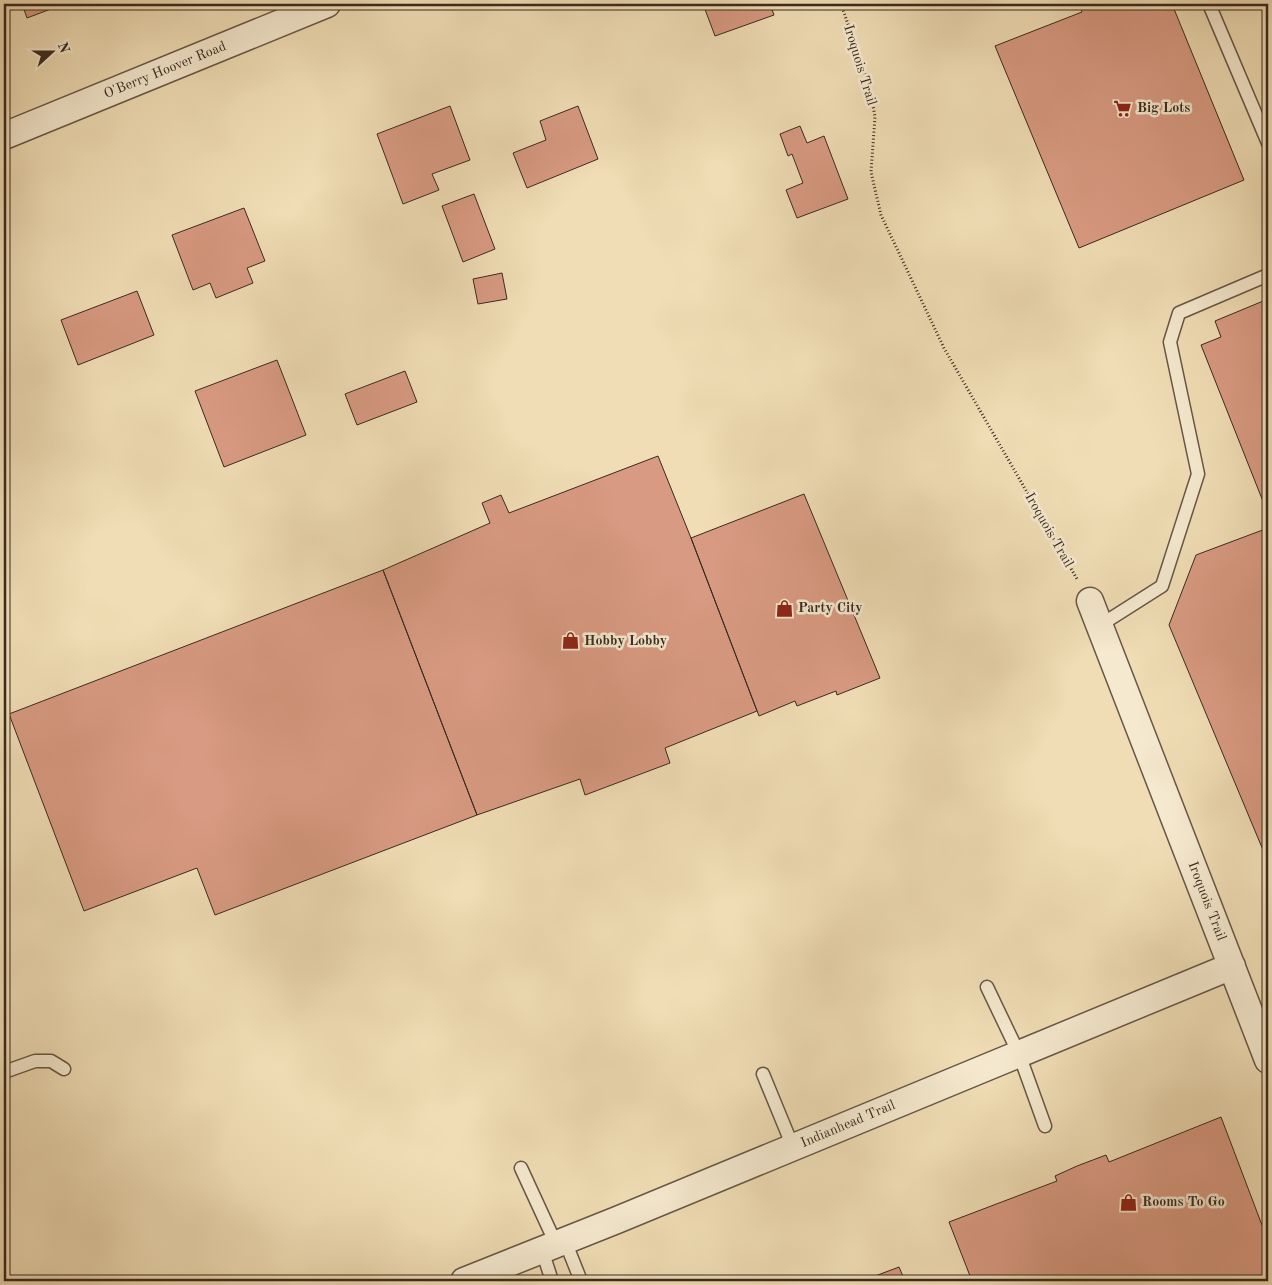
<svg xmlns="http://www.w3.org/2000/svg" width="1272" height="1285" font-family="'Old Standard TT',serif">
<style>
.building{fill:#d89a82;stroke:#392a20}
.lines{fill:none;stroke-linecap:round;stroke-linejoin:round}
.service-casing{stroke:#675745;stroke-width:15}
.minor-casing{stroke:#675745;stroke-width:29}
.path{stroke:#392a20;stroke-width:3;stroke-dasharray:1 2.5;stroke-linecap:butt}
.service{stroke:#f5e9cf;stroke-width:12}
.minor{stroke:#f5e9cf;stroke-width:26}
.labels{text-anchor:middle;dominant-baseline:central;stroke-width:5;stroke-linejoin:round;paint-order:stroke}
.street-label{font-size:14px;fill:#392a20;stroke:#f5e9cf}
.poi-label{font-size:14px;font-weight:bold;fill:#392a20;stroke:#f5e9cf;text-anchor:start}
</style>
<rect width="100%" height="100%" fill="#f0ddb5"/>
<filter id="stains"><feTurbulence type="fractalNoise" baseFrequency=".004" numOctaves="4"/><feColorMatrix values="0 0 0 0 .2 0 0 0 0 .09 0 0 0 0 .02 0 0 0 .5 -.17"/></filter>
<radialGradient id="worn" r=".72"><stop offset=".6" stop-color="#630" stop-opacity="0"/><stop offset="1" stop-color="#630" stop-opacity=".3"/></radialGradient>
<path class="building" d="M22,4H64L27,18Z
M703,4H770L774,15L715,36Z
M1079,4H1172L1244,180L1079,248L995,46L1082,12Z
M450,106L470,160L432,174L439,190L403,204L377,134Z
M578,106L598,159L527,188L513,153L546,140L540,121Z
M800,126L807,143L824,136L848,199L797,218L786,190L803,183L792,154L788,156L780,134Z
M474,194L495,249L463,262L442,206Z
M244,208L265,261L247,268L253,283L216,298L210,283L193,290L172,235Z
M502,273L507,299L478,304L473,279Z
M137,291L154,335L78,365L61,320Z
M1268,299V514L1201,345L1221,337L1215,321Z
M277,360L306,435L224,467L195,391Z
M405,371L417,402L357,425L345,394Z
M658,456L691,538L757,711L665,748L670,763L585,795L580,779L477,815L383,570L490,523L482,503L501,495L509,513Z
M804,494L880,678L837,695L836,691L797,706L795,701L759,716L691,538Z
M1268,528V862L1169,625L1196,555Z
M383,570L477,815L215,915L197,868L84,911L9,714Z
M1221,1117L1268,1241V1281H972L949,1222L1057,1181L1055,1176L1077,1166L1106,1155L1109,1162Z
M899,1267L905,1281H862Z"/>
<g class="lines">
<defs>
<path id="service" d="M1209,4L1268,143
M1099,626L1162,586L1198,474L1170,342L1179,313L1268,275
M987,987L1019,1054L1045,1126
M4,1072L35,1061H51L64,1069
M763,1074L793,1147
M521,1168L556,1244
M565,1241L581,1281
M542,1250L552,1281"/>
<path id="minor" d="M4,136L327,4
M1090,601L1268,1060
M464,1281L617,1220L1232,966"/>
</defs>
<use href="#service" class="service-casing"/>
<use href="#minor" class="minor-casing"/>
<path class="path" d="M841,4L870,88L875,117L871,172L881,215L944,348L1077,579"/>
<use href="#service" class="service"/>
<use href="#minor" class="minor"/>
</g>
<defs>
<symbol id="supermarket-bare" viewBox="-9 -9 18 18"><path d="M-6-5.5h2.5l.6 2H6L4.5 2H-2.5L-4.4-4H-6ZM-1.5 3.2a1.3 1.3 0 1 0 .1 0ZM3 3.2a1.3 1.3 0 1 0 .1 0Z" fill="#8f2418" stroke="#f5e9cf" stroke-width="2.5" paint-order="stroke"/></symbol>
<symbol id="shop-bare" viewBox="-9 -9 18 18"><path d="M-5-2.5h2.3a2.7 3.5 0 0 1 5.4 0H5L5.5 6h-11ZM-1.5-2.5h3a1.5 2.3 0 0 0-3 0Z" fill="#8f2418" stroke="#f5e9cf" stroke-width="2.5" paint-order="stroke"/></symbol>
</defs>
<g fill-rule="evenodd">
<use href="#supermarket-bare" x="1110" y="96" width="25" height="25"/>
<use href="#shop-bare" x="772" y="596" width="25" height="25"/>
<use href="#shop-bare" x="558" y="628" width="25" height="25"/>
<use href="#shop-bare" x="1116" y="1190" width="25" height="25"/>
</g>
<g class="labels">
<g class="street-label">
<text transform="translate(860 65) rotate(73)">Iroquois Trail</text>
<text transform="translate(165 70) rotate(-22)">O'Berry Hoover Road</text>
<text transform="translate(1049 530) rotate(60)">Iroquois Trail</text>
<text transform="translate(1207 901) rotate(69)">Iroquois Trail</text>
<text transform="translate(848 1124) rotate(-23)">Indianhead Trail</text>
</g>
<g class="poi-label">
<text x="1137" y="108">Big Lots</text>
<text x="798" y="608">Party City</text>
<text x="584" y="641">Hobby Lobby</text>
<text x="1142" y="1202">Rooms To Go</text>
</g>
</g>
<rect width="1272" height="1285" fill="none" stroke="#f0ddb5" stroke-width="20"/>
<rect x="5" y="5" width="1262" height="1275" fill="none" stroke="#392a20" stroke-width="2.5"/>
<rect x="10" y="10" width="1252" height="1265" fill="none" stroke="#392a20"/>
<g transform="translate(52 52) rotate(69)" stroke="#f5e9cf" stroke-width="4" paint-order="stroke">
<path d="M0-4L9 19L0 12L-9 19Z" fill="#392a20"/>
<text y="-8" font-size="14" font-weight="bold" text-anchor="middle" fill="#392a20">N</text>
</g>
<rect width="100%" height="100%" filter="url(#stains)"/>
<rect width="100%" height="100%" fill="url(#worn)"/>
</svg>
